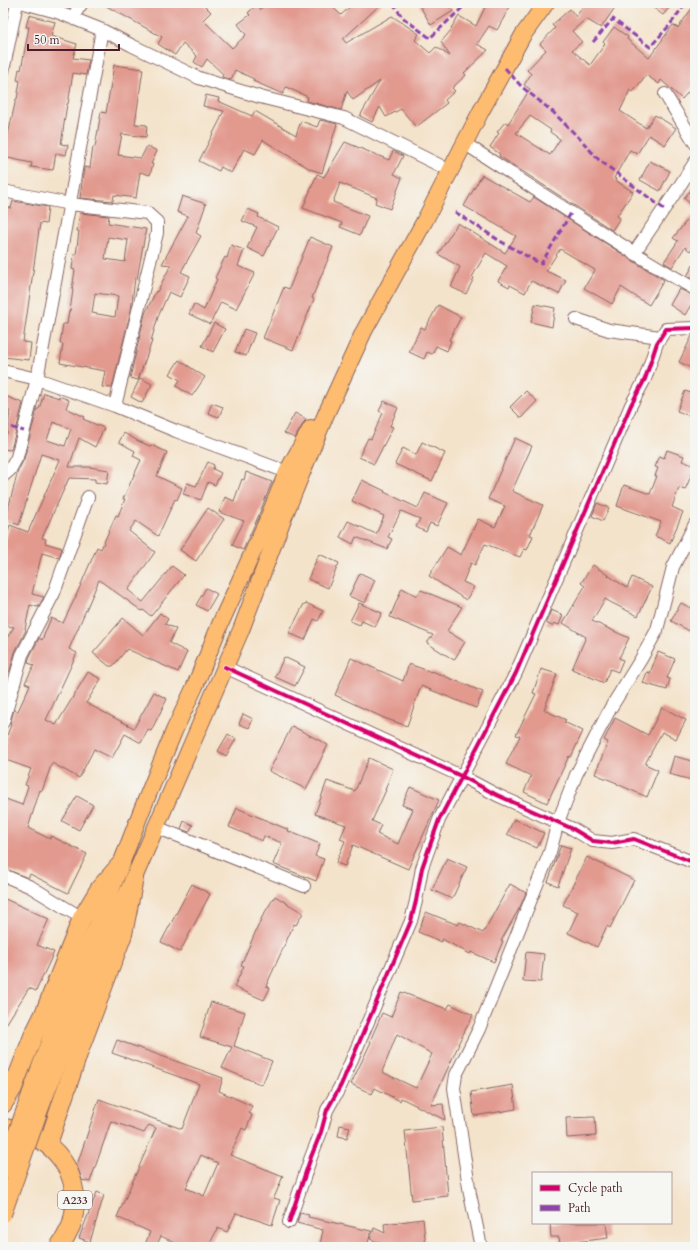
<svg xmlns="http://www.w3.org/2000/svg" width="698" height="1250" font-family="Cardo,serif">
<style>
.building{fill:#e2998e;fill-rule:evenodd}
.lines{fill:none;stroke-linecap:round;stroke-linejoin:round}
.minor-casing{stroke:#866463;stroke-width:14}
.major-casing{stroke:#866463;stroke-width:18}
.highway-casing{stroke:#866463;stroke-width:20}
.minor{stroke:#fff;stroke-width:12}
.major{stroke:#febc70;stroke-width:16}
.highway{stroke:#febc70;stroke-width:18}
.major-bridge-casing{stroke:#866463;stroke-width:18;stroke-linecap:butt}
.major-bridge{stroke:#febc70;stroke-width:16}
.quiet{stroke:#8e44ad;stroke-width:3;stroke-dasharray:6 3;stroke-linecap:butt}
.cycleway-casing{stroke:#f6f6f2;stroke-width:6}
.cycleway{stroke:#d6006c;stroke-width:4}
.labels{text-anchor:middle;dominant-baseline:central;stroke-width:3.5;stroke-linejoin:round;paint-order:stroke}
.shield{fill:#f6f6f2;stroke:#7e6067;stroke-width:1}
.shield-label{font-size:11px;font-weight:bold;fill:#4a1f2b}
</style>
<rect width="100%" height="100%" fill="#f6f6f2"/>
<filter id="ink" filterUnits="userSpaceOnUse"><feTurbulence type="fractalNoise" baseFrequency=".025" numOctaves="2"/><feDisplacementMap in="SourceGraphic" scale="8" xChannelSelector="R" yChannelSelector="G"/><feConvolveMatrix kernelMatrix="1 2 1 2 8 2 1 2 1" color-interpolation-filters="sRGB"/></filter>
<filter id="wash" filterUnits="userSpaceOnUse"><feTurbulence type="fractalNoise" baseFrequency=".012" numOctaves="4" result="noise"/><feDisplacementMap in="SourceGraphic" scale="16" xChannelSelector="R" yChannelSelector="G"/><feGaussianBlur stdDeviation="0.9" result="paint"/><feColorMatrix in="noise" values="0 0 0 0 0 0 0 0 0 0 0 0 0 0 0 0 0 1.4 0 .05"/><feComposite in="paint" operator="in"/></filter>
<g filter="url(#wash)">
<rect width="100%" height="100%" fill="#f4e3cb"/>
<g id="blocks">
<path class="building" d="M101,3H202L211,12L203,20L232,48L246,35L238,24L250,15L248,13L256,5L260,10L266,3H328L341,15L354,3H382L343,39L346,43L392,16L419,34L415,40L430,53L436,47L450,56L441,42L452,29L451,28L459,16L476,26L487,3H512L497,30L489,26L477,44L488,50L464,73L466,75L452,88L455,91L445,100L447,103L416,127L401,109L386,117L380,107L372,122L360,116L380,81L353,100L347,91L341,110L307,101L308,97L286,87L283,94L253,81L254,79L235,70L231,80L222,77L223,74L207,59L202,67L194,62L197,56L183,43L175,55L158,44L162,37Z
M418,3H447L453,11L431,25Z
M585,3H618L601,28L586,19L572,31L582,42L572,50L590,65L605,44L603,42L614,27L628,37L627,39L649,58L673,25L678,28L695,4V84L682,99L661,80L659,84L646,75L633,92L630,90L620,111L646,128L655,115L676,128L665,145L649,135L637,154L630,150L614,178L616,179L615,180L633,192L617,216L620,218L612,230L499,156L500,154L490,147L499,133L497,132L505,122L508,124L530,89L524,85L531,74L527,70L546,50L540,44L555,28L552,25L570,9L576,17ZM530,116L551,130L550,132L560,139L550,155L516,133Z
M647,3H673L663,15Z
M29,15L55,22L51,36L77,44L73,58L89,60L86,75L73,73L68,104H67L61,144L68,145L66,155L56,153L53,170L31,167L32,163L3,157L16,99H17L20,81L17,80L19,69L21,70L29,27H26Z
M114,65L143,69L135,124L147,125L146,137L122,134L118,155L141,158L147,146L157,151L151,164H153L150,175L140,172L136,198L114,195L113,201L80,198L84,167L90,168L93,147H95L101,112L106,113Z
M206,95L219,98L218,101L252,116L255,111L296,135L301,121L317,127L320,120L337,124L322,173L310,169L263,140L255,154L244,149L231,173L221,167L219,171L199,161L221,118H220L224,111L203,106Z
M345,142L389,160L393,151L403,156L394,174L402,178L390,209L375,203L377,198L340,183L333,202L368,216L360,235L340,227L342,223L303,208L317,174L324,177Z
M650,161L670,171L660,191L640,180Z
M482,175L530,202L534,197L630,259L664,280L649,305L621,287L612,304L584,288L595,270L560,249L546,271L566,280L559,294L531,281L525,293L510,285L509,287L498,281L507,266L486,253L472,277L474,278L466,294L451,287L460,267L438,254L458,223L505,253L516,236L464,206Z
M695,185V208L684,198Z
M182,196L206,204L196,233L201,236L181,272L190,276L180,297L169,292L158,317L151,341H152L138,380L130,378L145,314L156,291L157,292L171,265L162,264L188,216L177,212Z
M13,201L48,207L46,224L40,223L23,342L31,343L29,360L3,357V323L7,300L3,299V207L11,208Z
M248,209L259,214L258,217L278,227L264,256L247,248L257,227L242,221Z
M80,213L109,216L108,223L146,229L137,279L135,278L131,310L112,388L102,387L105,371L60,363L63,344H60L63,324H67L69,311H70L73,290H72L75,270L72,269L74,254L76,255L79,231H77ZM108,237L128,240L125,262L105,259ZM95,293L118,296L115,317L92,313Z
M695,213V245L690,251L685,247L672,267L664,262L678,241L673,238L684,224Z
M310,237L333,247L312,298L314,299L293,350L263,338L284,287L289,289Z
M231,245L244,250L238,266L255,273L236,309L221,302L210,324L189,314L194,304L204,310L217,279L215,278L225,257L227,258Z
M695,262V280L687,276Z
M679,289L695,296V298L685,315L670,305Z
M535,304L555,308L552,327L531,322Z
M438,305L461,317L449,340L451,341L447,351L436,346L432,354L427,352L424,359L409,352L421,327L425,329Z
M214,323L225,329L213,352L202,346Z
M244,329L255,333L246,356L235,352Z
M692,336H695V370L679,362Z
M179,360L205,377L192,396L176,386L180,380L170,374Z
M140,378L152,384L142,403L131,397Z
M526,391L537,401L521,418L510,407Z
M685,391L695,394V418L677,411Z
M44,393L59,398V396L69,400L66,408L85,417L83,419L104,428L95,447L79,438L69,467H89L109,470L107,484L95,482V479L69,478L42,538L46,539L45,543L62,548L59,558L42,553L32,594L44,597L38,607L30,605L25,629L26,630L15,652L10,670L3,681V644L14,627L3,625V555L5,546L4,545L10,525L28,532L60,460L41,454L19,525L3,519V507L8,509L18,471L24,459L37,409H39ZM53,422L71,429L65,446L47,440Z
M5,396L23,403L11,450L3,449V434H7L10,411L3,409V402Z
M384,401L398,408L390,426L393,427L374,464L359,457L368,438L371,439L383,413L379,411Z
M212,403L223,407L219,417L208,413Z
M295,413L306,419L295,438L284,433Z
M124,433L138,441L150,446L151,445L167,452L157,476L182,488L177,500L175,499L158,536L136,521L129,531L155,552L128,590L143,602L172,566L184,575L151,616L143,610L142,611L99,580L69,649L77,653L46,720L56,725L88,672L101,679L86,703L134,728L154,692L167,699L151,731L148,729L141,743L125,734L112,758L94,749L79,778L52,763L42,791L40,790L28,828L50,839L51,836L87,854L68,893L30,874L28,878L3,868V798L22,805L28,786L25,785L31,769L3,759V752L7,739L6,738L11,725L10,724L14,710L18,711L30,685L25,683L34,665L28,663L29,658L39,638L42,640L51,618L63,623L76,596L97,547L101,549L116,515L118,516L125,499H123L141,460L133,456L135,451L119,442Z
M515,438L532,446L512,491L543,505L530,535L533,536L527,550L524,549L520,557L485,544L475,565L471,563L463,582L474,587L466,600L429,576L447,547L461,555L478,519L495,527L505,506L488,499Z
M422,442L445,453L432,481L395,464L403,448L416,455Z
M667,450L684,456L682,461L695,466L685,490L679,488L672,507L683,512L670,543L655,536L661,522L617,506L624,485L650,494L657,476H655L658,468L655,467L660,456L664,458Z
M208,462L214,465L213,469L221,473L215,485L208,482L201,500L183,494L187,483L196,486Z
M246,472L272,482L258,517L243,550L232,545L244,521L219,512L225,497L234,501L242,479L244,480Z
M362,480L385,491L384,492L418,508L425,493L448,503L437,526L430,523L426,532L416,527L420,519L401,511L388,537L392,539L387,549L356,537L353,544L340,537L348,521L376,534L384,516L352,501Z
M597,503L609,508L603,521L592,516Z
M208,508L224,519L196,561L180,550Z
M319,554L339,563L328,588L308,579Z
M593,565L627,588L632,577L652,587L638,616L612,603L605,599L592,621L629,638L619,658L623,660L618,672L610,669L604,683L572,669L586,637L563,623L585,586L581,583Z
M360,573L375,580L365,603L349,596Z
M206,588L217,594L207,611L196,605Z
M402,588L417,596L421,590L462,607L447,631L465,642L454,660L427,643L433,635L390,617Z
M306,603L323,611L318,621L314,619L305,640L289,633L304,604H305Z
M359,603L382,613L375,627L362,621L360,625L350,621Z
M681,603L695,610V634L671,621Z
M551,610L563,615L559,625L554,623L552,626L546,623Z
M160,613L168,619L165,624L176,629L169,643L187,652L178,672L127,649L113,666H109L93,653L123,618L143,635Z
M658,652L675,659L667,678L670,679L667,690L643,683L647,672L650,673Z
M284,657L305,667L295,686L275,677Z
M351,658L403,681L409,664L431,672L432,671L483,692L476,708L421,686L407,726L384,718L335,695Z
M541,669L557,674L544,710L566,720L564,722L583,731L571,757L569,756L547,803L524,792L531,776L506,764L520,736L516,735L536,694L533,693Z
M662,707L686,720L676,739L662,732L645,764L658,770L647,797L617,784V783L595,774L608,742L604,740L615,718L648,735Z
M243,714L253,719L249,728L239,724Z
M292,726L328,745L306,789L269,771Z
M228,734L236,739L226,756L218,751Z
M674,756L695,762V781L669,774Z
M369,758L393,769L385,790H386L372,821L381,825L377,834L398,844L413,809L402,805L410,787L439,800L408,869L353,845L345,866L336,863L345,841L340,839L346,825L315,814L327,781L355,791Z
M77,796L93,805L79,830L62,821Z
M237,808L289,830L288,831L320,844L315,856L324,859L316,881L273,864L282,843L264,836L262,841L229,827Z
M514,819L544,833L537,848L507,834Z
M184,821L193,825L189,832L181,829Z
M561,845L571,848L558,886L548,882Z
M587,857L634,880L610,928L607,926L597,947L568,933L578,912L563,905Z
M447,858L467,867L452,899L432,890Z
M192,884L210,894L180,952L161,942Z
M510,884L526,893L521,905L501,941H503L494,962L471,952L470,954L442,939V942L418,932L426,912L458,925L460,922L483,933Z
M275,896L303,913L296,925L294,924L266,986L270,988L264,1000L234,987L244,966L241,965L262,917Z
M3,898L49,919L37,945L54,952L36,991L29,988L3,1029Z
M526,952L544,954L541,982L523,981Z
M401,992L447,1009L450,1004L473,1015L458,1044H459L431,1105L443,1104L445,1120L401,1098L400,1101L375,1088L372,1094L351,1084L371,1042L370,1041L382,1013L391,1017ZM397,1034L432,1054L416,1088L382,1072Z
M211,1002L245,1012L234,1046L272,1061L262,1085L222,1068L232,1047L200,1037Z
M117,1040L223,1078L219,1091L252,1106L249,1113L252,1115L246,1130L242,1128L230,1155L283,1176L274,1198L280,1200L272,1225L236,1213L227,1232L218,1228L208,1247H183L161,1236L156,1247H144L150,1232L117,1217L156,1128L149,1125L144,1133L111,1121L90,1182L82,1180L77,1165L99,1099L182,1129L199,1084L112,1053ZM201,1155L218,1163L204,1196L186,1188Z
M513,1085L516,1109L474,1116L471,1092Z
M595,1117L596,1136L567,1138L566,1118Z
M340,1125L350,1127L347,1138L338,1136Z
M442,1127L448,1196L412,1200L405,1131Z
M97,1192L104,1195L90,1242L79,1238Z
M300,1213L309,1215L308,1217L371,1231L367,1247H361L346,1244L345,1247H328L320,1245L323,1230L297,1223Z
M423,1219L426,1247H386V1245L370,1239L374,1228L385,1233L384,1224Z
M550,1223H606L608,1238L560,1244L559,1237H551Z"/>
</g>
</g>
<g filter="url(#ink)">
<use href="#blocks" fill-opacity="0" stroke="#866463" stroke-width="1"/>
<g class="lines">
<defs>
<path id="minor" d="M24,3L57,12L102,30L131,45L199,78L260,97L344,118L441,166
M72,18L82,3
M3,71L17,3
M665,94L695,143
M464,143C540,192 616,244 695,289
M3,191L70,204L147,213L157,222V233L115,406
M634,253L677,190L695,162
M576,319L609,330L660,337
M3,371L37,379L115,406L176,431L287,472H295
M3,476L10,470L17,457L37,379L102,30
M225,667L463,777L497,795L573,829L593,841L612,843L634,839L695,863
M3,722L22,655L54,593L88,497
M156,827L304,886
M3,875L31,887L82,918
M289,1222L311,1157L321,1132L327,1110L341,1085L411,921L416,901L422,868L439,820L516,673L631,405L645,379L657,343L666,329L695,328
M481,1247L470,1194L454,1088L456,1075L479,1029L550,852L558,822L576,775L610,709L641,659L657,630L673,567L695,524"/>
<path id="major" d="M25,1109L61,1009L98,924L141,812L174,731L195,686L221,622L267,521L287,472L311,428
M38,1115L78,1009L110,931L134,878L241,630L283,519L326,414L364,331L424,222L481,111L523,35L546,3"/>
<path id="highway" d="M3,1104L13,1088L33,1036L44,1014L82,918L100,888L121,864
M3,1128C53,1132 87,1176 71,1226C68,1233 64,1240 59,1247
M48,1144L79,1051L123,934L134,878"/>
</defs>
<use href="#minor" class="minor-casing"/>
<use href="#major" class="major-casing"/>
<use href="#highway" class="highway-casing"/>
<use href="#minor" class="minor"/>
<use href="#major" class="major"/>
<use href="#highway" class="highway"/>
<defs>
<path id="major-bridge" d="M3,1171L25,1109
M3,1214L38,1115"/>
</defs>
<use href="#major-bridge" class="major-bridge-casing"/>
<use href="#major-bridge" class="major-bridge"/>
<path class="quiet" d="M393,3L402,17L430,38L463,7
M593,42L613,19L650,47L669,26L686,3
M505,68L522,87L553,112L583,142L598,159L664,209
M455,212L500,241L541,264L571,213
M3,425L24,431"/>
<defs>
<path id="cycleway" d="M225,667L463,777L497,795L573,829L593,841L612,843L634,839L695,863
M289,1222L311,1157L321,1132L327,1110L341,1085L411,921L416,901L422,868L439,820L516,673L631,405L645,379L657,343L666,329L695,328"/>
</defs>
<use href="#cycleway" class="cycleway-casing"/>
<use href="#cycleway" class="cycleway"/>
</g>
</g>
<g class="labels">
<rect class="shield" x="58" y="1191" width="34" height="18" rx="3"/>
<g class="shield-label">
<text x="75" y="1200">A233</text>
</g>
</g>
<rect width="698" height="1250" fill="none" stroke="#f6f6f2" stroke-width="16"/>
<rect x="532" y="1172" width="140" height="52" fill="#f6f6f2" stroke="#b1a0a2"/>
<rect x="540" y="1185" width="20" height="6" fill="#d6006c" stroke="#b1a0a2"/>
<text x="568" y="1192" font-size="12" fill="#4a1f2b">Cycle path</text>
<rect x="540" y="1205" width="20" height="6" fill="#8e44ad" stroke="#b1a0a2"/>
<text x="568" y="1212" font-size="12" fill="#4a1f2b">Path</text>
<path d="M28 44v6h91v-6" fill="none" stroke="#4a1f2b" stroke-width="2"/>
<text x="34" y="44" font-size="12" fill="#4a1f2b" stroke="#f6f6f2" stroke-width="3" paint-order="stroke">50 m</text>
</svg>
